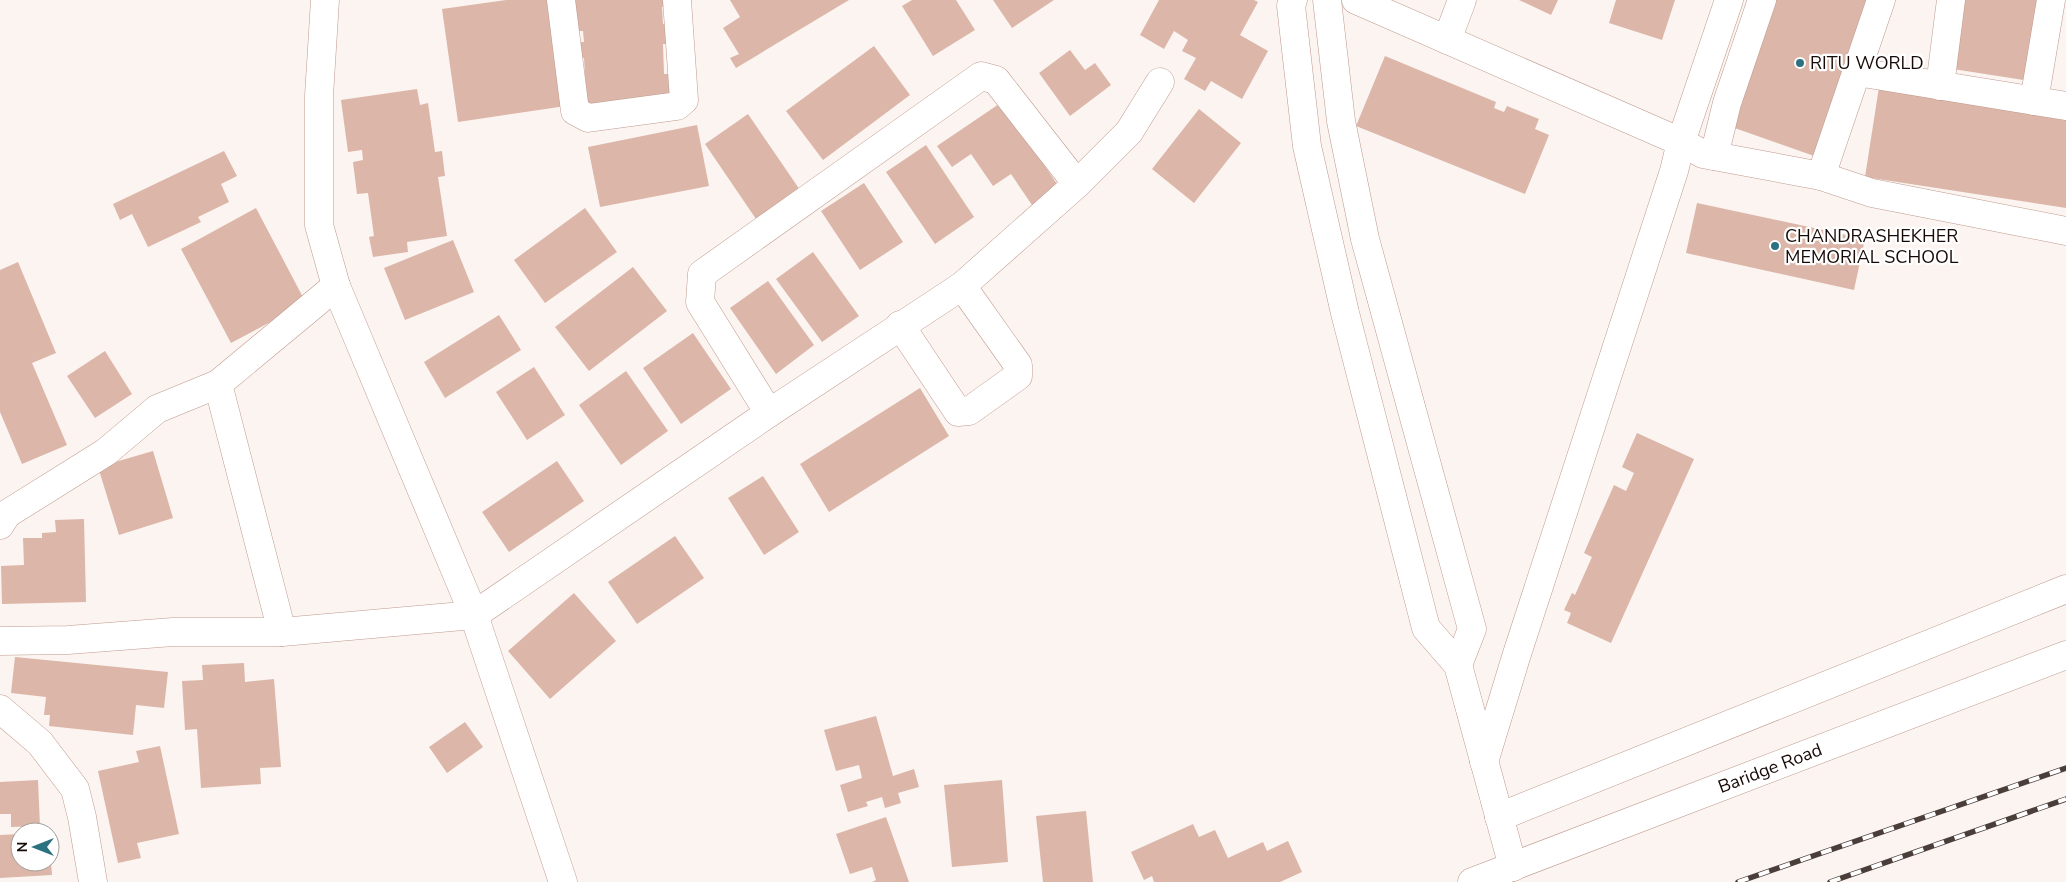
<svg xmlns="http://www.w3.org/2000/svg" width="2066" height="882" font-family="'Nunito Sans',sans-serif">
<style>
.building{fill:#dcb6a8}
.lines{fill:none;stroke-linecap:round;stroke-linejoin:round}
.minor-casing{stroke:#bf9a8d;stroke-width:29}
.minor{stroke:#fff;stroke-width:28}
.rail-casing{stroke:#4a3e3a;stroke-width:5.5}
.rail{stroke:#fff;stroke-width:4;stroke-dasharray:11;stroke-linecap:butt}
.poi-dot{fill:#2c7180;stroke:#fff;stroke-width:2}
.labels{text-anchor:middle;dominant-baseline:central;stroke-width:4.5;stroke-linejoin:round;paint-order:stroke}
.poi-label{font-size:18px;fill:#170a06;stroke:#fff;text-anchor:start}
.street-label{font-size:18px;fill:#170a06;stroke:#fff}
</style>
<rect width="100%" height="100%" fill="#fcf4f1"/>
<path class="building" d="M506,0H551L566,106L458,122L442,9Z
M574,0H669V7H662L663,24L670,23L671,44H663L664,74H672L673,97L608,101V109L587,110L584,58L576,59L575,42H584L583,31H575Z
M730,0H849L736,68L730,58L739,54L723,28L740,17Z
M912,0H956L975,30L933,56L902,6Z
M993,0H1054L1012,28Z
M1159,0H1254L1258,2L1240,35L1268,51L1242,99L1211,81L1205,91L1184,79L1196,58L1182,51L1188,40L1174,31L1164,49L1140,35Z
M1519,0H1558L1551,15Z
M1616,0H1675L1662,40L1609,23Z
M1772,0H1871L1817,157L1729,126Z
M1964,0H2043L2030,81L1953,69Z
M874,46L910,95L823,160L786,111Z
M1070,50L1085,70L1095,63L1111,85L1070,116L1039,73Z
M1385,56L1496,102L1494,108L1504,112L1507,106L1539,119L1535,129L1549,135L1525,194L1356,126Z
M1879,87L2066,115V208L1865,177Z
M417,89L420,105L428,103L435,152L442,151L445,176L438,177L447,236L407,242L408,252L373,257L369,237L374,236L368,193L357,194L353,162L363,160L362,150L348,152L341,100Z
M1002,102L1061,190L1034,208L1011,174L993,186L971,154L952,167L937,146Z
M1199,109L1241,143L1194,203L1152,169Z
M748,114L800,190L756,219L705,144Z
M697,125L709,186L600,207L588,147Z
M926,145L974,217L935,244L886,172Z
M224,151L237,176L221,184L229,202L198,217L201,222L148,247L132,214L120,220L113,204Z
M864,183L903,242L860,270L821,211Z
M1697,203L1865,239L1854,290L1686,253Z
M256,208L306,303L231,343L181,249Z
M585,208L617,252L545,303L514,260Z
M453,240L474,292L405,320L384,268Z
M813,252L859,316L822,342L776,279Z
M18,262L56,353L32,363L67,445L22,464L0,412V270Z
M633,267L667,311L589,371L555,327Z
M768,281L814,345L776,374L730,308Z
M499,315L521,350L445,398L424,362Z
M693,333L731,389L681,424L643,368Z
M105,351L132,394L95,418L67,376Z
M534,367L565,415L527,440L496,392Z
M626,371L668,431L621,465L579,405Z
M920,388L949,436L829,512L800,464Z
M1637,433L1694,459L1611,643L1567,623L1571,613L1564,610L1572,593L1575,595L1592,557L1584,553L1614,485L1626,491L1634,473L1622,467Z
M153,451L173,518L119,535L98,467Z
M557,461L584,501L509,552L482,512Z
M763,476L799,532L764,555L728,498Z
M84,519L86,602L2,604L1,566L24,565L23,538H42V533L56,532L55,520Z
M675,536L704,578L637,624L608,582Z
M574,593L616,641L550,699L508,651Z
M15,657L168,672L164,708L136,705L133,735L49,726L50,715H44L46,697L11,693Z
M244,663L245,682L274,679L281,767L260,768L261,784L201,788L197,729L185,730L182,681L203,680L202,665Z
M876,716L893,776L914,769L919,787L898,793L901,803L885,808L882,797L866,802L868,806L848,812L840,785L862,778L859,765L836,771L824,730Z
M465,722L483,747L447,773L429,747Z
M160,746L179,834L137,843L141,858L118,863L98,771L139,762L136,751Z
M38,780L40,826L11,827V814H0V782Z
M1002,780L1008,862L952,867L944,785Z
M1086,811L1093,882H1043L1036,816Z
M886,817L909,882H872L876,880L872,867L850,874L836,834Z
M1193,824L1199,837L1215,830L1228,858L1263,842L1267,851L1288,841L1302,872L1280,882H1154L1152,876L1144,880L1131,852Z
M20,834V862H51L52,875L0,878V835Z"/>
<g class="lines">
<defs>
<g id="minor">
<path d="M325,0L319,96V225L336,286L474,615L563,882"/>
<path d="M561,0L575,111L588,118L677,106L684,100L677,0"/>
<path d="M1293,0L1291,6L1307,146L1345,313L1426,628L1458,665L1513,867"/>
<path d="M1327,0L1341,121L1365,239L1472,629L1458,665"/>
<path d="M1356,0L1681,142L1703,154L1821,176L1881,0"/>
<path d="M1447,40L1462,0"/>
<path d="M1857,72L2066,106"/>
<path d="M1940,86L1951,0"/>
<path d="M2034,101L2051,0"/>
<path d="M1714,156L1727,103L1762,0"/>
<path d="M1821,176L1872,193L2066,231"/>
<path d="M900,325L958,412L969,411L1018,376V365L962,286"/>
<path d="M769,413L700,302L702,274L981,76L996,80L1077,184"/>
<path d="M0,525L7,514L106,452L157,409L218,384"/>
<path d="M282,632L218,384L336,286"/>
<path d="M0,641L68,640L173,632H282L474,615L769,413L962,286L1077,184L1129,132L1160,82"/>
<path d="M0,709L40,743L75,789L82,817L93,882"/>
<path d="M1484,762L1516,657L1674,171L1681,142L1729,0"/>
<path d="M1499,817L2066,589"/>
<path id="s1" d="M1472,882L2066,655"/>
</g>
</defs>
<use href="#minor" class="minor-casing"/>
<use href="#minor" class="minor"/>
<defs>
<path id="rail" d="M1738,882L2066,768
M1830,882L2066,799"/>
</defs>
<use href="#rail" class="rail-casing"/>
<use href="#rail" class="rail"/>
</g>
<g class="poi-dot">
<circle cx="1800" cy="63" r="5"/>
<circle cx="1775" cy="246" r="5"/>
</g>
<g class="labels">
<g class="poi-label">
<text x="1810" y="63">RITU WORLD</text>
<text x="1785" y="236">CHANDRASHEKHER<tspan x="1785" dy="21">MEMORIAL SCHOOL</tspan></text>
</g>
<g class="street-label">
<text stroke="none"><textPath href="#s1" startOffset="319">Baridge Road</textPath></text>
</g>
</g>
<g transform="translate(35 847) rotate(270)"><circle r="24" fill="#ffffff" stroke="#a29d9b"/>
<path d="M0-4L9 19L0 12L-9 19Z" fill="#2c7180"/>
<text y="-8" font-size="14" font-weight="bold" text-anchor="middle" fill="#170a06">N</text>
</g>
</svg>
